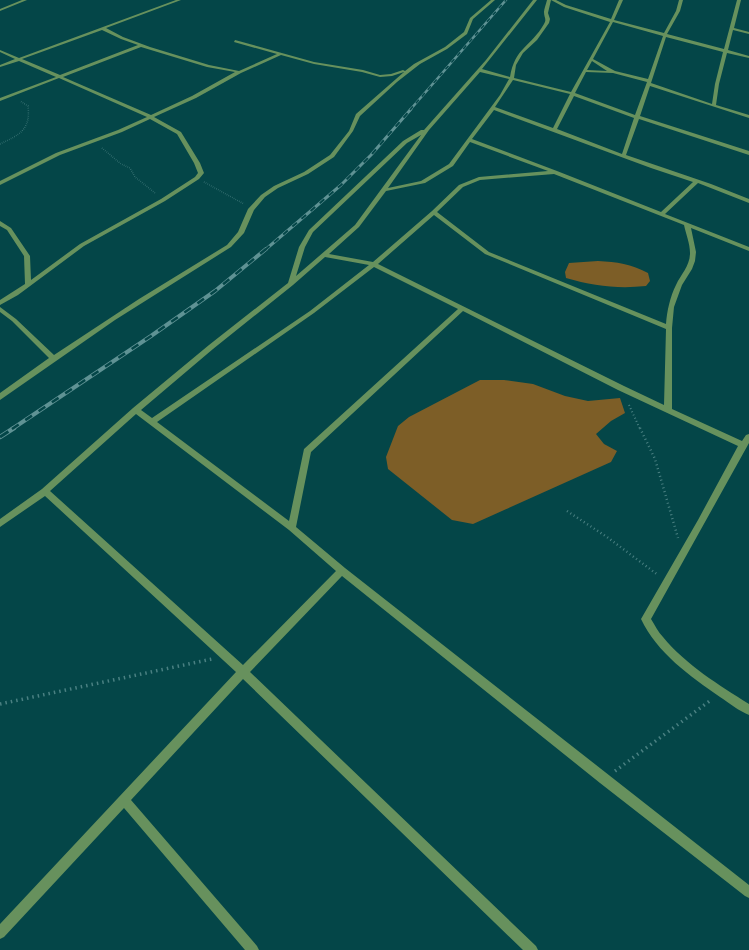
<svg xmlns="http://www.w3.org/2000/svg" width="749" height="950" font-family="'Noto Serif',serif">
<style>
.forest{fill:#7d5e27}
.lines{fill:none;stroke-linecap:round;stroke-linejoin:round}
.path-far3{stroke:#4a8082;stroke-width:1.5;stroke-dasharray:0.5 1.5;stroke-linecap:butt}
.path-far2{stroke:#4a8082;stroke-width:2;stroke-dasharray:1 2.5;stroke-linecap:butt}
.path-far1{stroke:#4a8082;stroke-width:2.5;stroke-dasharray:1 3;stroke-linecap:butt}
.path{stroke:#4a8082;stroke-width:3.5;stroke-dasharray:1.5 4;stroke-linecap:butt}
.street{fill:#67915d;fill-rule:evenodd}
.rail-far3-casing{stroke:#5f9294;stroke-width:2.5}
.rail-far2-casing{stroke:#5f9294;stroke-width:3}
.rail-far1-casing{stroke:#5f9294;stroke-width:4}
.rail-casing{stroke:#5f9294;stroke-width:4.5}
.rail-far3{stroke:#044648;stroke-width:1.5;stroke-dasharray:4.5;stroke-linecap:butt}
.rail-far2{stroke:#044648;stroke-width:2;stroke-dasharray:6;stroke-linecap:butt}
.rail-far1{stroke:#044648;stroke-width:2.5;stroke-dasharray:8;stroke-linecap:butt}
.rail{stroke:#044648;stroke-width:3;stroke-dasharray:10;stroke-linecap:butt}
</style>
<rect width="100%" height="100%" fill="#044648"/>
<path class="forest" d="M598,261C617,262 631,264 648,273L650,281L646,286C618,289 593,286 566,278L565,272L569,263Z
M480,380H504L533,384L565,396L588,401L620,398L625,413L611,421L596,434L604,444L617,451L611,462L473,524L452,520L388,469L386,457L398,426L409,417Z"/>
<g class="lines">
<path class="path-far3" d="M0,144C19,135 31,130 28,106L20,101
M102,148L121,164L130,168L135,177L155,193
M204,182L244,204"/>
<path class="path-far2" d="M629,405L640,429"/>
<path class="path-far1" d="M640,428L655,459L678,538
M567,511L607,537L658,575"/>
<path class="path" d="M0,704L212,659
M615,771L711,700"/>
<path class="street" d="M22,0H27L0,11V9Z
M176,0H181L106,28L123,37L150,47L209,65L239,71L277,54L234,42L235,40L314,62L363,70L380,75L391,74L403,70L405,71L414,64L445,47L464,32L470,18L491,0H495L473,19L467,34L447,49L420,64L397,82L360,116L353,131L334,157L308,174L278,188L265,197L254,210L244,233L231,247L115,320L0,400V393L49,358L12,321L0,312V307L16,319L54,355L139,299L227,245L238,232L248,209L261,195L274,186L304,172L330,155L349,131L356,114L404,72L392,76L380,77L362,72L314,64L281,55L241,73L196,98L154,117L181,132L200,163L204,173L199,179L165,201L84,246L18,295L0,305V300L25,284L24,256L7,230L0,226V221L11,228L30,256L31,280L80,244L161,199L195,177L198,173L194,163L177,134L150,119L122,132L60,155L0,185V181L56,153L118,130L147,117L59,78L0,101V98L56,77L19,61L0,67V65L15,59L0,52V50L19,58ZM102,30L121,39L138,45L60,75L22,59ZM141,47L207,67L235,72L192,96L151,115L63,77Z
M533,0H537L482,69L510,77C515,47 531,47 544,24C547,19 544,18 544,12C544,9 546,4 547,0H551L548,13L550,19L549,23L537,40L523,53L516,65L514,78L571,92L610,22L564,7L551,0H556L566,5L611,19L619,0H623L614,20L664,33L676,11L679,0H683L680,11L667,34L724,49L737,0H741L734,28L749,32V34L733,30L728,50L749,56V58L727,53L719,84L716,105L749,115V118L650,86L640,116L749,151V155L639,119L626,155L711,184L749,199V203L698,183L665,214L749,247V251L691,228L696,252L695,261L692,269L682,285L674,307L672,328V409L742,441L746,435L749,434V443L651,619C655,625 658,632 663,637C686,665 719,685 749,704V715C739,711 729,703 720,697C690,676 657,653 641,619L698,520L738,446L618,390L463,311L311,452L296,527L345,568L749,885V898L745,896L600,783L342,576L250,672L536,946L538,950H523L243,679L131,800L257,946L259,950H245L124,808L4,937L0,939V924L236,672L45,496L0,527V519L42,489L133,408L209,345L288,283L299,247L309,230L403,141L421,130H424L486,60ZM613,22L663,36L648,79L615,71L593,59ZM666,37L723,52L715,84L712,104L651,83ZM592,61L607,71L587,70ZM480,72L509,79L500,95L449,164L421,181L388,188L429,130ZM586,72L613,73L647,82L635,115L575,93ZM513,80L570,94L553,128L495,107ZM574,96L634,118L622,154L557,129ZM494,110L651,168L693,182L661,212L557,171L472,139ZM421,135L355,225L296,276L305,247L313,232L407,143ZM470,142L548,171L479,177L459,185L432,211L373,262L329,254L359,227L386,191L425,183L453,166ZM554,174L684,225C686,234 690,244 690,253C690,266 681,274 676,285C670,297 667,311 666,324L489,252L437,212L463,187L480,180ZM434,215L485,254L666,329L664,405L624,386L378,264ZM325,257L369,265L310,311L152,418L141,410L213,349L293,285ZM374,267L458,309L304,449L289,521L157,422L314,313ZM136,414L289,530L336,571L243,665L50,491Z"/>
<defs>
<path id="rail-far3" d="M410,110L506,0"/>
<path id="rail-far2" d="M265,250L341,185L371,155L411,109"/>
<path id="rail-far1" d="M12,429L151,336L215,291L266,249"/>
<path id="rail" d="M0,437L14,428"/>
</defs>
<use href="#rail-far3" class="rail-far3-casing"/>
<use href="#rail-far2" class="rail-far2-casing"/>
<use href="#rail-far1" class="rail-far1-casing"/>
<use href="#rail" class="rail-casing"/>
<use href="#rail-far3" class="rail-far3"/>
<use href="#rail-far2" class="rail-far2"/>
<use href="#rail-far1" class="rail-far1"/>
<use href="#rail" class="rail"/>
</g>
</svg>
